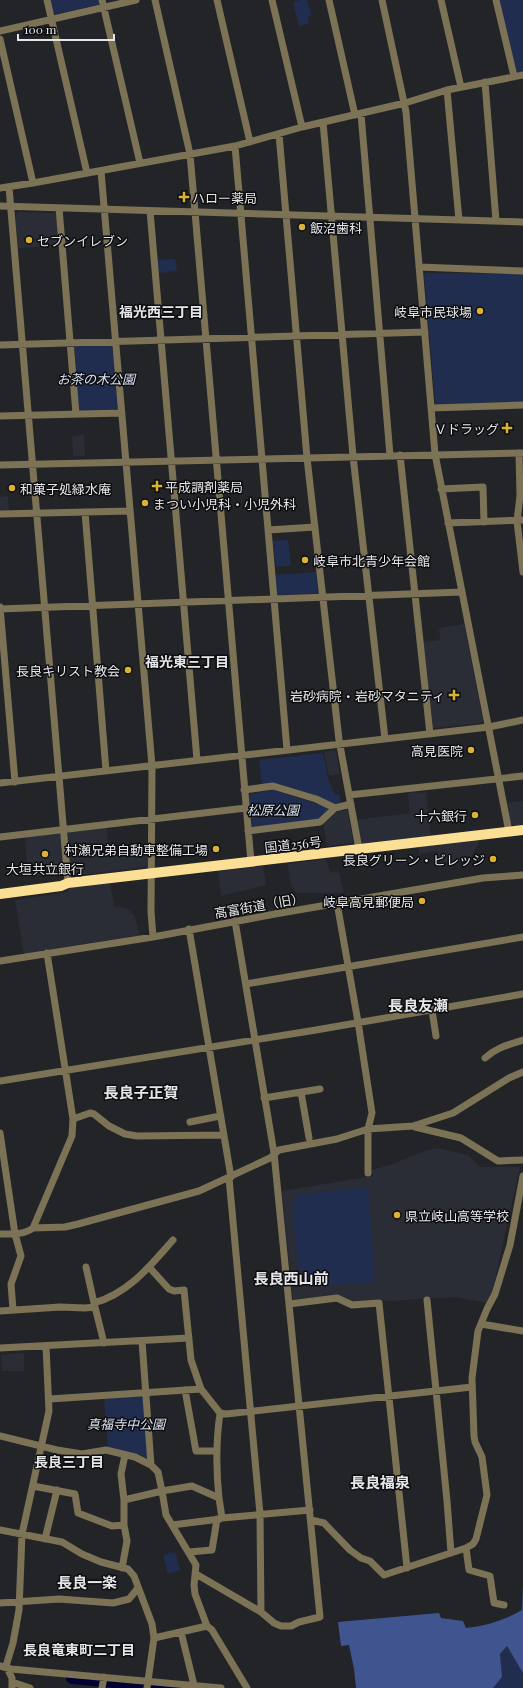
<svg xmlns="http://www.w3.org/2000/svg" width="523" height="1688" font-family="'Playfair Display','Noto Sans JP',serif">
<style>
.built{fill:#2a2d36}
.green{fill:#212d4e}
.forest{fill:#40558f}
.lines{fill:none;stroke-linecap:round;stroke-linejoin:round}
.river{stroke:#020133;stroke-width:12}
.minor{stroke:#7c7255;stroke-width:7}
.highway{stroke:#fbdf95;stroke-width:10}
.poi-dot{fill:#dbb233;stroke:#0d0d0f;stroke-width:1.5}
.labels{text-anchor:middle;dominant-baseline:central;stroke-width:3;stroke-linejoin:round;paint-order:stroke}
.poi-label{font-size:13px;fill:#e5e6e9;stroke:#0d0d0f;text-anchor:end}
.park-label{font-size:13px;font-style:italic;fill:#d9e0f2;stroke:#0d0d0f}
.street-label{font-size:13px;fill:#e5e6e9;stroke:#0d0d0f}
.neighbourhood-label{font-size:14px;font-weight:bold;fill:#e5e6e9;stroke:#0d0d0f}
.quarter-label{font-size:15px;font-weight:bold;fill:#e5e6e9;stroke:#0d0d0f}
</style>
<rect width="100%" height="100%" fill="#232428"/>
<path class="built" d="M18,212L56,213L59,246L18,248L15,216Z
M84,435L85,456H73L72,436Z
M8,496L9,511L0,512V497Z
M464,624L483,721L482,723L433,728L423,642L440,640L439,628Z
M334,750L336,752L340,774L329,776L324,752Z
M426,792L431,836L363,844L361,843L357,820L410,813L408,793Z
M523,801V826L516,827L510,822L507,803Z
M348,810L353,843L327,846L323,823L331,813Z
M107,827L109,850L148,844L147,865L145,867L73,876L71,874L68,834L70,831Z
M58,833L61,835L64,873L28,876L25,837Z
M481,838L470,859L440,863L438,851L419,854V847Z
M326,859L330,872L339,873L344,893H296L290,881L288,864Z
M263,866L266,885L221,896L218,871Z
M110,883L114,906L126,908L135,916L139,935L24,954L15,900L68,892V888Z
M438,1148L468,1155L480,1167H520L492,1293L487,1303L454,1297L353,1303L338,1296L293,1299L282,1191L373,1176L371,1170L387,1166L427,1150Z
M24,1353V1371H2L1,1355Z"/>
<path class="green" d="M50,0H99L98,5L56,14L53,13Z
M300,0H307L312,15L308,16L309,24L299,26L293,2Z
M498,0H523V72L514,73Z
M175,259L177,271L159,273L157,260Z
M424,273L523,274V402L438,404L435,402Z
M108,343L112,345L118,409L79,411L74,347L76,344Z
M288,540L291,565L276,567L273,541Z
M316,572L318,593L277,595L275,575Z
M323,753L329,782L335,794H339L341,803L334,805L262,786L259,760Z
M274,790L329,808V811L317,823L262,829L252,827L249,797L251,794Z
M368,1187L375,1282L322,1286L316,1284H307L306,1274L298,1268L292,1205L299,1194Z
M141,1396L143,1398L148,1456L146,1458L142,1455L108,1448L104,1399Z
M175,1552L180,1570L168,1574L163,1555Z
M507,1646L523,1673V1688H493L502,1677L500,1654Z"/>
<path class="forest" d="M523,1585V1673L507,1646L500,1654L502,1677L493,1688H356L354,1669L349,1645L341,1646L338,1622L439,1613L441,1618L463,1621L466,1628C486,1626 505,1620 522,1610Z"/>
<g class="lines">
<path class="river" d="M72,1678L176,1688"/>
<path class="minor" d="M47,0L87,173
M102,0L140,163
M155,0L190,154L251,862
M217,0L250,142
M272,0L302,127
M329,0L355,115
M382,0L406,112L435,454L509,832
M441,0L461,87
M496,0L514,76
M0,31L136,0
M0,39L33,183
M485,82L496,221
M447,90L459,220
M361,114L390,455
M323,122L353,456L385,739
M279,134L307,458L339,740L359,849
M235,146L287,750
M101,171L152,766L151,912L153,937
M9,187L68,883
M0,188L33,183L235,146L302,127L405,103L447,90L523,75
M0,206L523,222
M59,208L76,414
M150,211L197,760
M419,267L523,271
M0,345L425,332
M431,408L523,405
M0,416L122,413
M519,453L520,496L517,521L523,572
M400,455L430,734
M0,465L523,453
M441,489L483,487L484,522
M85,512L106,771
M0,514L130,511
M448,523L523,520
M268,530L315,527
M0,607L15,782
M0,609L462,592
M0,783L489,727L523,720
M244,790L273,786L316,799L335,808
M349,795L523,776
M248,831L320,822L335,808L351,804
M0,837L246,808
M337,903L358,1022L372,1113L368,1129V1173
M189,929L231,1177
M0,961L153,937L275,914L483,878L523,875
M246,984L523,937
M432,1010L436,1036
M485,1058C497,1047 508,1045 523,1040
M0,1081L316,1030L523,994
M301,1092L309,1138
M264,1098L320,1089
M73,1119L90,1113L94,1114L109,1126L125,1134L137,1136L224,1135
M190,1122L220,1116
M415,1127L461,1138L498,1161L523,1160
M0,1133L15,1234L21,1256L11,1284L13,1310
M229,1178L260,1514L261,1612
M33,1228L72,1136L73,1119L47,953
M0,1234C11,1234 24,1235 33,1228L65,1227L78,1224L199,1191L270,1158L279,1150L337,1139L368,1129L413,1126L453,1113L509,1078L523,1072
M86,1267L94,1303
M149,1267L169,1289L174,1291L184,1290L191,1360L201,1389
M427,1300L447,1501L451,1553
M289,1304L337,1298L352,1305L379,1303L407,1568
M95,1307L94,1303C129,1293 150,1266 173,1240
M0,1311L60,1307L85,1308L95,1307L104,1343
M481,1324L523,1331
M142,1341L151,1465
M0,1348L189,1338
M185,1390L196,1451H217
M50,1399L201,1389L220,1413L226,1414L472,1387
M0,1436L57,1450L82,1454L106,1450L135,1457L151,1465L158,1472L162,1491L192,1486L219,1498L222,1518L310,1510
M33,1486L75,1494L78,1513L112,1526L124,1525
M219,1498C216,1470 216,1441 220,1413
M124,1500L162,1491L166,1515L196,1565L194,1585L195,1594L207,1626L212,1630L247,1688
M311,1520L324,1523L350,1550L361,1558L370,1561L384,1575L466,1548L473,1544L476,1539L487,1495L482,1457L475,1442L474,1436L472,1378L478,1331L487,1309L495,1294L510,1245L523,1176
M172,1525L220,1519
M0,1530L62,1542L82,1554L101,1562L128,1569L134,1576L152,1624L154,1638L147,1688
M45,1539L57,1490
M466,1548L469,1570L490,1576L494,1603L504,1605
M189,1552L212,1550L217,1519
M122,1568L127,1541L124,1525V1500L121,1474L125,1455
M196,1574L261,1612L274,1623L281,1626H291L299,1622L320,1617L274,1153L235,921
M0,1603L59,1599L113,1603L129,1599L138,1588
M181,1632L194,1685
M154,1638L207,1626
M0,1666L11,1669L221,1688
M12,1682L30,1688
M12,1688V1678L6,1666L13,1643L19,1610L22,1534L49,1411L46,1346
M102,1688L104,1677"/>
<path class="highway" d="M0,894L61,886L68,883L523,830"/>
</g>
<g class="poi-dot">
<path d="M182 191h4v4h4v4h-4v4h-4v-4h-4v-4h4z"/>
<circle cx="302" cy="227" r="4"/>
<circle cx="29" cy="240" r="4"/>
<circle cx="480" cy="311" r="4"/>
<path d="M505 422h4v4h4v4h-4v4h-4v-4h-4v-4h4z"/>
<path d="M155 480h4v4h4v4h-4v4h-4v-4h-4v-4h4z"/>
<circle cx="12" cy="488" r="4"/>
<circle cx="145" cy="503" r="4"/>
<circle cx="305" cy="560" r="4"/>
<circle cx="128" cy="670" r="4"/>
<path d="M452 689h4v4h4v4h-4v4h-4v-4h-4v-4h4z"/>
<circle cx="471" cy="750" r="4"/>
<circle cx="475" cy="815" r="4"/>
<circle cx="216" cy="849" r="4"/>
<circle cx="45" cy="854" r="4"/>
<circle cx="493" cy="859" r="4"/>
<circle cx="422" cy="901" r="4"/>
<circle cx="397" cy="1215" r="4"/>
</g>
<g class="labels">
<g class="poi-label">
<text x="192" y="197" text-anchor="start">ハロー薬局</text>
<text x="310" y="227" text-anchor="start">飯沼歯科</text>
<text x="37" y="240" text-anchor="start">セブンイレブン</text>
<text x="472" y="311">岐阜市民球場</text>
<text x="499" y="428">Ｖドラッグ</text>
<text x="165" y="486" text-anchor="start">平成調剤薬局</text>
<text x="20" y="488" text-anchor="start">和菓子処緑水庵</text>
<text x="153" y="503" text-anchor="start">まつい小児科・小児外科</text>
<text x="313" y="560" text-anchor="start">岐阜市北青少年会館</text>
<text x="120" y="670">長良キリスト教会</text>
<text x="445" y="695">岩砂病院・岩砂マタニティ</text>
<text x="463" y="750">高見医院</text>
<text x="467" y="815">十六銀行</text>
<text x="208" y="849">村瀬兄弟自動車整備工場</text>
<text x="485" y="859">長良グリーン・ビレッジ</text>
<text x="45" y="868" text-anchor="middle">大垣共立銀行</text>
<text x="414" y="901">岐阜高見郵便局</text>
<text x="405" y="1215" text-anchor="start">県立岐山高等学校</text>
</g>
<g class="park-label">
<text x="96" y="378">お茶の木公園</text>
<text x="273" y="809">松原公園</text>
<text x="126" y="1423">真福寺中公園</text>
</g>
<g class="street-label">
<text transform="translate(293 844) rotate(-6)">国道256号</text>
<text transform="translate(259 905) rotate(-10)">高富街道（旧）</text>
</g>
<g class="neighbourhood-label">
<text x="161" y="311">福光西三丁目</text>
<text x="187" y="661">福光東三丁目</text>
<text x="69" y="1461">長良三丁目</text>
<text x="79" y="1649">長良竜東町二丁目</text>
</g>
<g class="quarter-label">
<text x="418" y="1005">長良友瀬</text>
<text x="141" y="1092">長良子正賀</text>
<text x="291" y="1278">長良西山前</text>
<text x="380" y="1482">長良福泉</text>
<text x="87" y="1582">長良一楽</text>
</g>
</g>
<path d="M18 34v6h96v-6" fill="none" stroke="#e5e6e9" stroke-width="2"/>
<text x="24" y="34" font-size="12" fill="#e5e6e9" stroke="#0d0d0f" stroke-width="3" paint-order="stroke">100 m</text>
</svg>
